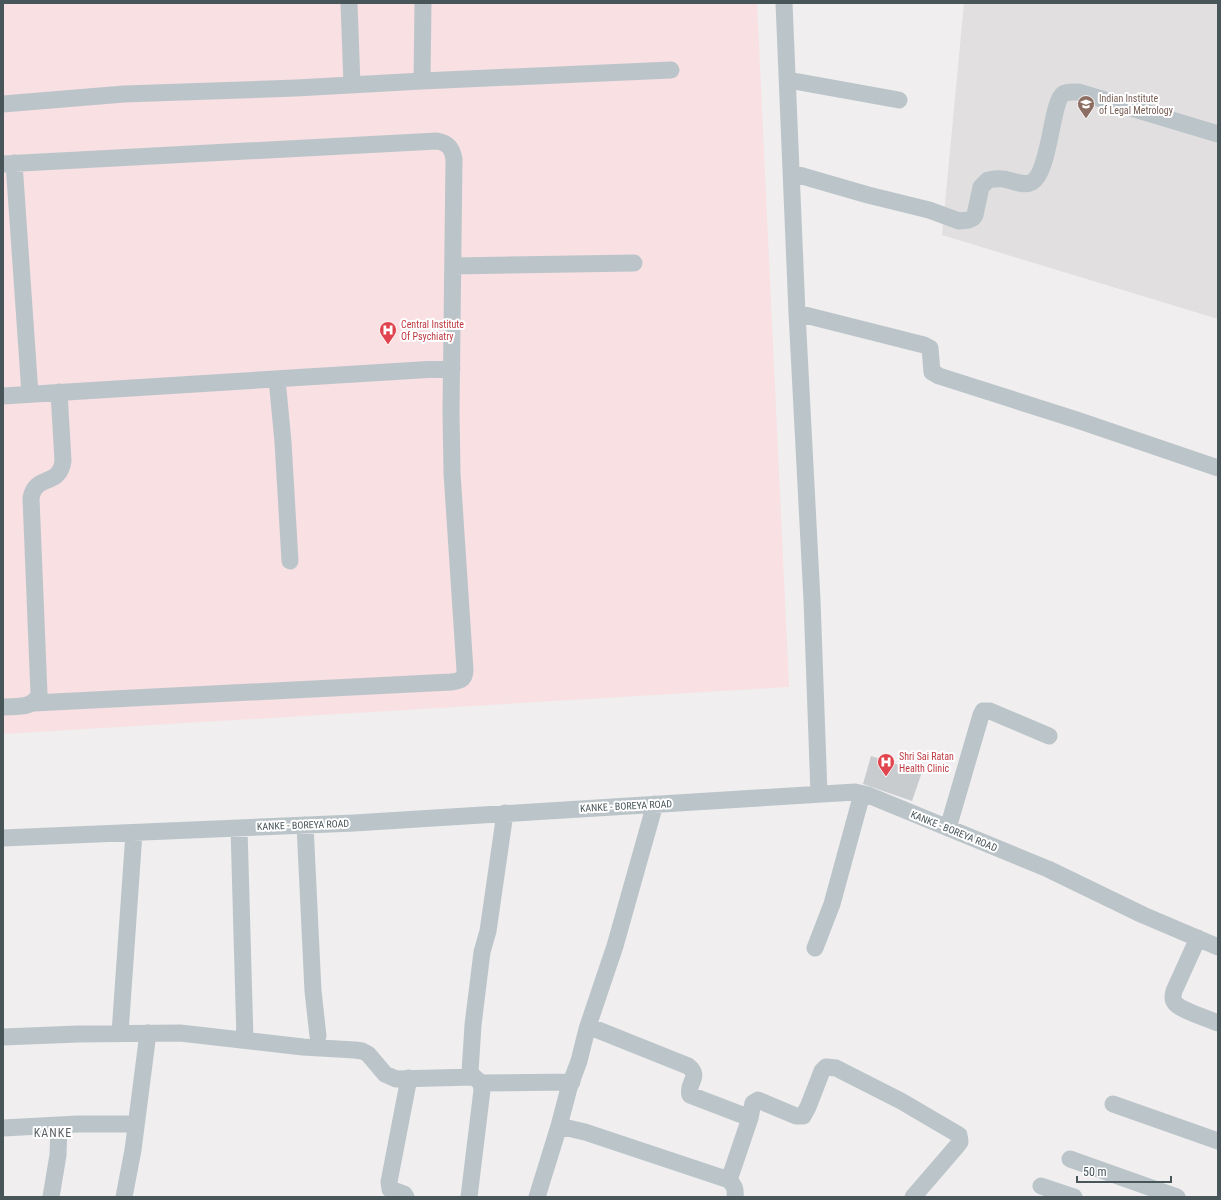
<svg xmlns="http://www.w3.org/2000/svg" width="1221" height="1200" font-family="'Roboto Condensed',sans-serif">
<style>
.education{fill:#e1dfe0}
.medical{fill:#f8e0e3}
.building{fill:#c8cccf}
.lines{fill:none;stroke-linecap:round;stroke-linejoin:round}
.minor{stroke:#bbc5c9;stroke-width:17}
.labels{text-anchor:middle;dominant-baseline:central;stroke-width:4;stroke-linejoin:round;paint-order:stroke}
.education-label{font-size:10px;fill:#785e54;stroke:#fff;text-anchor:start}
.health-label{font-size:10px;fill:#be3a42;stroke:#fff;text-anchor:start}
.street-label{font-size:10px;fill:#485559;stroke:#fff}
.quarter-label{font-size:12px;letter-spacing:1px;fill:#5b6062;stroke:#fff}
</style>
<rect width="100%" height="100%" fill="#f0eeee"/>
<path class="education" d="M964,3H1218V319L942,235Z"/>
<path class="medical" d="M3,3H757L789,687L3,734Z"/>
<path class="building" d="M871,756L922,772L912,801L863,784Z"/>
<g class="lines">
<path class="minor" d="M349,3L352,85
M784,3L797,313L812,600L819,794
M788,80L899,100
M422,81L423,3
M3,104L124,94L296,88L422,81L671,70
M14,163L30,394
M3,164L437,141C448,143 452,148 454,159L451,412L452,473L465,670C465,680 459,681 451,682L34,703
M792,173L868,195L929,210L959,221L969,220L973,218L975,215L981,187L988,180C993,179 998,178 1003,179C1013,180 1023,187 1032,182C1050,172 1051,103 1063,94C1068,91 1073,92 1078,92L1218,134
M453,266L634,263
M797,313L924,345L930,348L932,372L939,376L1077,420L1218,468
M277,379L283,442L290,561
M3,396L452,368
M3,707C16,706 34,709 39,694L31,498C36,473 59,488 63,461L59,392
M305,825L313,991L318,1036
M239,828L245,1040
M948,828L981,715L983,711H990L1049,736
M3,838L354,823L855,792L868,795L1048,869L1143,915L1218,947
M1198,938L1174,991C1173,995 1172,999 1175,1003C1180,1010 1209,1019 1218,1023
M815,948L832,904L862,794
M588,1026L688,1066C702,1077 686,1083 690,1095L750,1118L729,1180
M120,1033L134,833
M3,1037L78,1034L180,1033L303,1047L355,1050L362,1051L368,1054L385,1074L396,1079L474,1077
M481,1083L572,1082
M1113,1104L1218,1141
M750,1118L753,1103L758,1100L796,1116H803L808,1107L822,1071L826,1067L836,1068L901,1101L959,1135L960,1142L957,1146L913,1197
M559,1126L585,1132L729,1180C734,1185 736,1189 735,1197
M3,1128L78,1124H136
M1070,1159L1177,1197
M1041,1186L1074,1197
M51,1197L58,1155L59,1125
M124,1197L133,1150L148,1033
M406,1197L404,1194L390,1189L389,1182L409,1078
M469,1197L482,1090L481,1083L474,1077L470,1072L473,1025L482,952L488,931L505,813
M537,1197L559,1126L569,1088L579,1061L587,1029L615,946L655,804"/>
</g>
<defs>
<symbol id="university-pin" viewBox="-11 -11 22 30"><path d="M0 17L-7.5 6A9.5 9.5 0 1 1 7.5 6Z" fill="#8d6e63" stroke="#fff"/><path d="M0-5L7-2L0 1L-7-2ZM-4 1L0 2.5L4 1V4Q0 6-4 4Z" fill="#fff"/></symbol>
<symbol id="hospital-pin" viewBox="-11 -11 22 30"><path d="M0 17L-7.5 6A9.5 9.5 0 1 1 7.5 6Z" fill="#e0444e" stroke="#fff"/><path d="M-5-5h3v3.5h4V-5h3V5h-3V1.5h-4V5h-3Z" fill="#fff"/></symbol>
</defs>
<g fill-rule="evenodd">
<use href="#university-pin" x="1076" y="94" width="20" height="27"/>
<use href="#hospital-pin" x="378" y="320" width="20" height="27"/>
<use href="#hospital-pin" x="876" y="752" width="20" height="27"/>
</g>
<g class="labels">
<g class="education-label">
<text x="1099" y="98">Indian Institute<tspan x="1099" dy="12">of Legal Metrology</tspan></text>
</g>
<g class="health-label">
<text x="401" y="324">Central Institute<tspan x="401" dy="12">Of Psychiatry</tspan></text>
<text x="899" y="756">Shri Sai Ratan<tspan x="899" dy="12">Health Clinic</tspan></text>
</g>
<g class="street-label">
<text transform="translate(626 806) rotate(-3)">KANKE - BOREYA ROAD</text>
<text transform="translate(303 825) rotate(-2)">KANKE - BOREYA ROAD</text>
<text transform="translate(954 831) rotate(22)">KANKE - BOREYA ROAD</text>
</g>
<g class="quarter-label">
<text x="53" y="1133">KANKE</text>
</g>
</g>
<rect width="1221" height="1200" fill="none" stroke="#485559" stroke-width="8"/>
<path d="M1077 1176v6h94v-6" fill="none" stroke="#485559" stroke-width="2"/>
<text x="1083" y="1176" font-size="12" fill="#485559" stroke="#ffffff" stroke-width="3" paint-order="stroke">50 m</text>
</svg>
